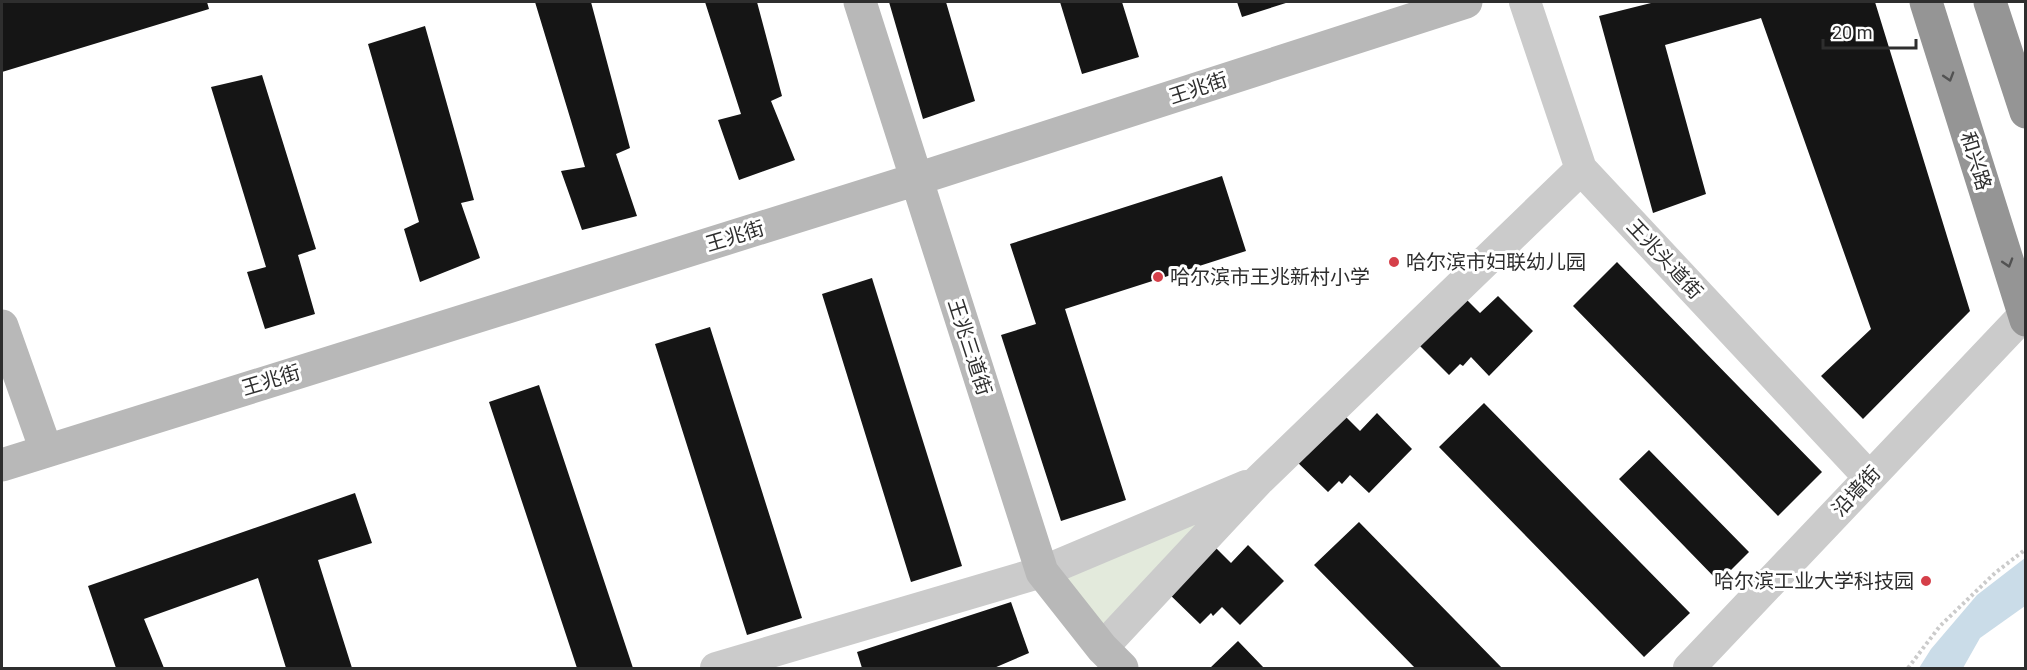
<svg xmlns="http://www.w3.org/2000/svg" width="2027" height="670" font-family="Roboto,'Noto Sans SC',sans-serif">
<style>
.green{fill:#e3eadc}
.water{fill:#cadce8}
.building{fill:#151515}
.lines{fill:none;stroke-linecap:round;stroke-linejoin:round}
.path{stroke:#cbcbcb;stroke-width:4;stroke-dasharray:3 3;stroke-linecap:butt}
.street{stroke:#cbcbcb;stroke-width:32}
.secondary{stroke:#b8b8b8;stroke-width:33}
.highway{stroke:#959595;stroke-width:33}
.oneway{stroke:#525252}
.poi-dot{fill:#d53f49;stroke:#fff;stroke-width:2}
.labels{text-anchor:middle;dominant-baseline:central;stroke-width:6;stroke-linejoin:round;paint-order:stroke}
.street-label{font-size:20px;fill:#2e2e2e;stroke:#fff}
.poi-label{font-size:20px;fill:#2e2e2e;stroke:#fff;text-anchor:start}
</style>
<rect width="100%" height="100%" fill="#fff"/>
<path class="green" d="M1218,510L1102,634L1042,572Z"/>
<path class="water" d="M2025,558V606L1980,638L1963,668H1919L1931,649L1977,595Z"/>
<path class="building" d="M2,2H207L209,9L2,72Z
M535,2H591L630,148L616,154L637,216L582,230L561,171L585,167Z
M705,2H757L782,96L771,101L795,160L739,180L718,120L741,114Z
M889,2H946L975,101L923,119Z
M1060,2H1122L1139,57L1082,74Z
M1237,2H1289L1242,17Z
M1655,2H1875L1970,311L1863,419L1821,376L1871,329L1761,18L1665,45L1706,194L1653,213L1599,16Z
M425,26L474,200L461,203L480,258L420,282L404,229L419,222L368,44Z
M262,75L316,249L298,255L315,314L265,329L247,272L266,267L211,87Z
M1222,176L1246,251L1065,309L1126,500L1061,521L1001,335L1036,324L1010,244Z
M1617,262L1822,472L1778,516L1573,306Z
M872,278L962,566L911,582L822,294Z
M1460,293L1480,313L1498,296L1533,331L1489,376L1471,357L1463,366L1460,364L1449,375L1414,340Z
M710,327L802,618L747,635L655,344Z
M539,385L633,668H577L489,402Z
M1484,403L1690,613L1644,657L1439,447Z
M1340,411L1360,431L1377,413L1412,449L1369,493L1350,475L1342,484L1339,481L1328,492L1293,458Z
M1649,450L1749,552L1719,582L1619,479Z
M355,493L372,543L318,560L352,668H286L258,578L144,619L164,668H116L88,586Z
M1359,522L1502,668H1415L1314,565Z
M1211,543L1231,563L1248,545L1284,581L1240,625L1222,607L1213,616L1211,613L1200,624L1165,590Z
M1011,602L1029,653L994,668H862L857,652Z
M1238,641L1264,668H1210Z"/>
<g class="lines">
<path class="path" d="M1908,668L1940,626L1995,573L2026,549"/>
<path class="street" d="M1525,2L1581,169L1869,477
M1102,648L1258,481L1581,169
M716,668L1042,572L1246,486
M1689,668L2024,315"/>
<path class="secondary" d="M860,2L1042,572L1102,648L1122,668
M2,326L46,450
M2,465L917,179L1466,2"/>
<path class="highway" d="M1926,2L2026,320
M1990,2L2026,112"/>
</g>
<defs><path id="oneway-chevron" d="M-2-3.5L2.5 0L-2 3.5" fill="none" stroke-width="1.6" stroke-linecap="round" stroke-linejoin="round" transform="scale(1.5)"/></defs>
<g class="oneway">
<use href="#oneway-chevron" transform="translate(1949 77) rotate(73)"/>
<use href="#oneway-chevron" transform="translate(2008 263) rotate(73)"/>
</g>
<g class="poi-dot">
<circle cx="1394" cy="262" r="6"/>
<circle cx="1158" cy="277" r="6"/>
<circle cx="1926" cy="581" r="6"/>
</g>
<g class="labels">
<g class="street-label">
<text transform="translate(1198 88) rotate(-18)">王兆街</text>
<text transform="translate(1976 161) rotate(73)">和兴路</text>
<text transform="translate(735 236) rotate(-17)">王兆街</text>
<text transform="translate(1665 259) rotate(47)">王兆头道街</text>
<text transform="translate(970 347) rotate(72)">王兆三道街</text>
<text transform="translate(271 380) rotate(-17)">王兆街</text>
<text transform="translate(1856 491) rotate(-47)">沿墙街</text>
</g>
<g class="poi-label">
<text x="1406" y="262">哈尔滨市妇联幼儿园</text>
<text x="1170" y="277">哈尔滨市王兆新村小学</text>
<text x="1914" y="581" text-anchor="end">哈尔滨工业大学科技园</text>
</g>
</g>
<rect width="2027" height="670" fill="none" stroke="#2e2e2e" stroke-width="6"/>
<path d="M1823 39v9h93v-9" fill="none" stroke="#2e2e2e" stroke-width="3"/>
<text x="1832" y="39" font-size="18" fill="#2e2e2e" stroke="#ffffff" stroke-width="4.5" paint-order="stroke">20 m</text>
</svg>
